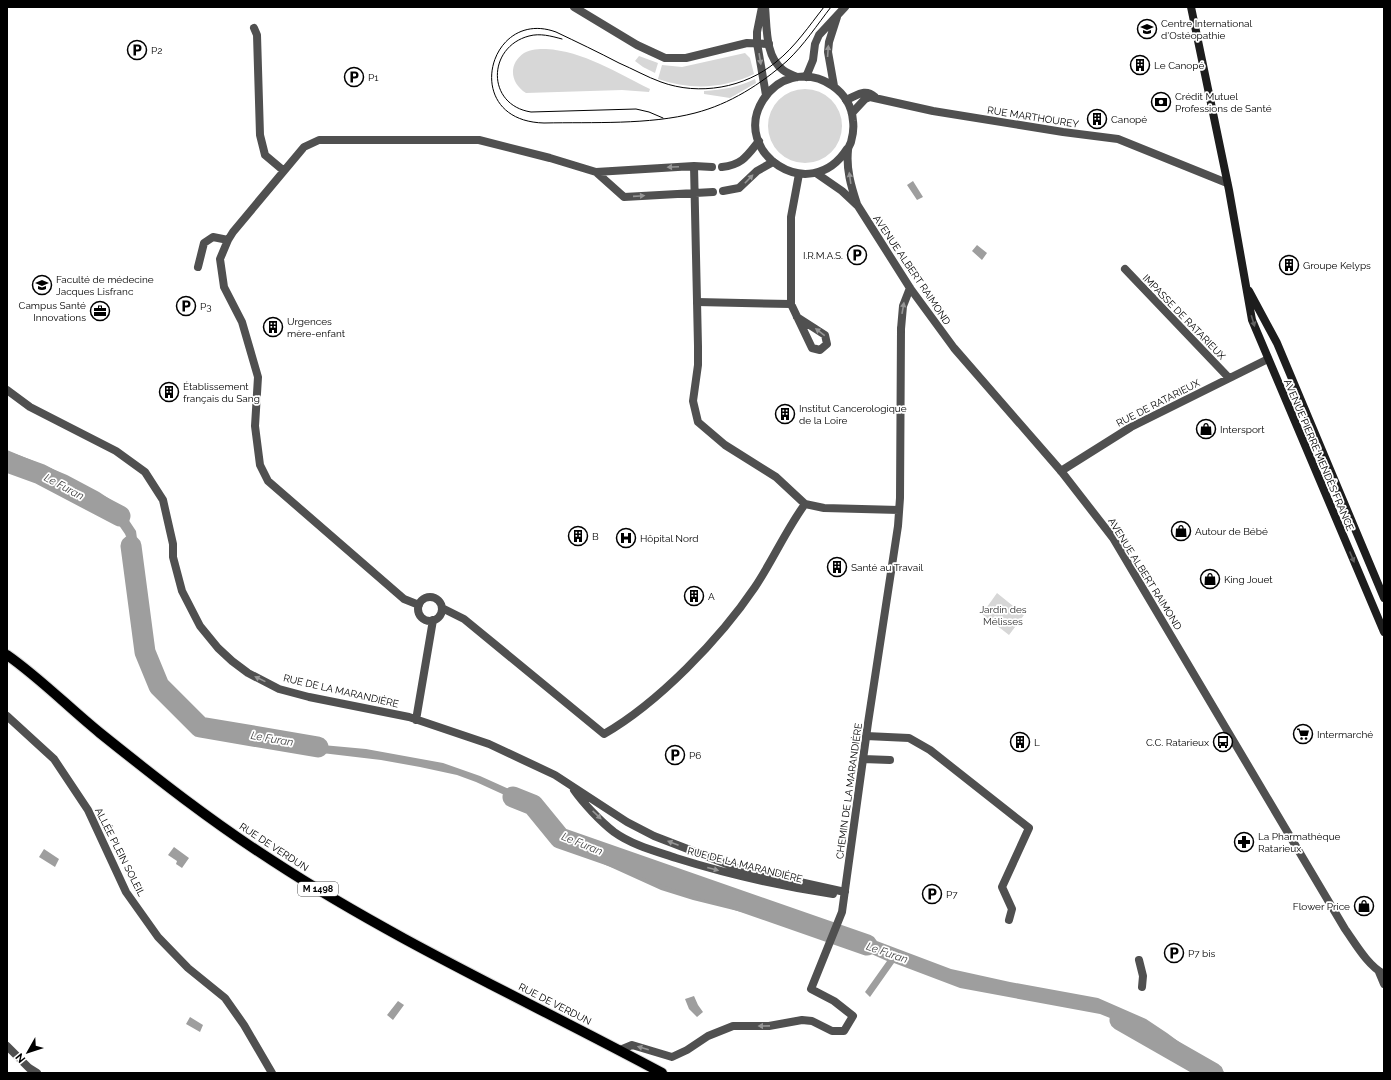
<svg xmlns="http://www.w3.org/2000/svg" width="1391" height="1080" font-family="Raleway,sans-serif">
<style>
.green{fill:#d7d7d7}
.water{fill:#9e9e9e}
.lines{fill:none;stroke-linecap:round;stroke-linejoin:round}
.river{stroke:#9e9e9e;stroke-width:21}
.primary-casing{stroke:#dbdbdb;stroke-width:12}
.pedestrian{stroke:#505050;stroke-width:8}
.minor{stroke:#505050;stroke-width:8}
.tertiary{stroke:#505050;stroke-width:8}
.secondary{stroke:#1d1d1d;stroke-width:8}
.primary{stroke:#000;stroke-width:10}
.tram{stroke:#000;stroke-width:1}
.oneway{fill:#969696}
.oneway2{fill:#616161}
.labels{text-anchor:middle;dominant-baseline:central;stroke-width:3.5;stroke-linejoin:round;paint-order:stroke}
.shield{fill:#fff;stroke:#4c4c4c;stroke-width:1}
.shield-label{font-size:9px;font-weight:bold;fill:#000}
.poi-label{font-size:10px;fill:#000;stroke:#fff;text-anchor:start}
.street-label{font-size:10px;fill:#000;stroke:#fff}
.park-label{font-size:10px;fill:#2e2e2e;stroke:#fff}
.water-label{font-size:11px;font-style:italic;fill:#3f3f3f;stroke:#fff}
</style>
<rect width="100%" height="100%" fill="#fff"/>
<path class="green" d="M546,49C583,51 617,73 650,89L649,92L622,90L526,93C510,83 508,64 524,53C531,49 539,49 546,49Z
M745,53L750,58L754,74C723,89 690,90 658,79L662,65L682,67Z
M639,56L658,63L655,73L643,67L635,61Z
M755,79L756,83L730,98L704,94V91C722,90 739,87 755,79Z
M768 126a37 37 0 1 1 74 0a37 37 0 1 1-74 0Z
M997,593L1024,615L1009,635L982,614Z"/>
<path class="water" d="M913,181L923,197L917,200L907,185Z
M977,245L987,253L982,260L972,251Z
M7,450L67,475L99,492L111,500L126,516L136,531L138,546V559L134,579L133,587L146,645L162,676L172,701L193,719L226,732L235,734L268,740L366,749L443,763L480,776L536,801L541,804L564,836L659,879L720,898L829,925L826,934L791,924L693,900L661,890L586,856L564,844L555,836L540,811L476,782L457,775L420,767L381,760L288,749L259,747L210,736L196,731L181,720L165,705L153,686L148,664L138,645L129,605L127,576L132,550L125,534L114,518L102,508L73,490L35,479L7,465Z
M174,847L189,858L182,868L176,864L177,861L168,855Z
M44,849L59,859L55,867L39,857Z
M845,929L951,969L1010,982L1098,998L1146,1019L1167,1033L1198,1056L1226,1073H1200L1177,1056L1162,1044L1120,1022L1100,1014L960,988L894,963L870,997L865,992L887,961L849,944L848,945L838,938Z
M694,996L698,1005L703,1012L697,1017L689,1009L685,999Z
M398,1001L404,1005L393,1020L387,1015Z
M190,1017L203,1025L200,1032L186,1024Z"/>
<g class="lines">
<path class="river" d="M7,462L40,474L120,516
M131,546L145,652L159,686L200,727L318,747
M513,797L533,805L560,838L867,945
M1120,1020L1213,1073"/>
<defs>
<path id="primary" d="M7,655C40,678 68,707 100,733C156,778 212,822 273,861C397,942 532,1003 662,1073"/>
</defs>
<use href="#primary" class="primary-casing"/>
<path class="pedestrian" d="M697,302L791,304"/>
<path class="minor" d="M574,7L637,45L665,58H686L747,43L769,44
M254,28L257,35L260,135L265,155L284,171
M846,100C858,95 865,88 875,97
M852,113L865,99L870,97L933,111L1063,132L1118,139L1227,183
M694,166L698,346V365L693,401L698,422L725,445L776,477L805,504L824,508L899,510
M712,167L694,166L596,172L624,197L713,192
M722,167C742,165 747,156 759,141
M723,191L739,188L757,171L773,162
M198,267L204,243L213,237L228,240
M1125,269L1229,378
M797,317L825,335L827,344L820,350L812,348L791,304V217L799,174
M7,390L30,407L116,451L145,472L163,500L173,544V557L182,591L200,626L218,648L232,661L248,673L279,689L309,697L409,717L489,744L555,775L627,822L654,836L737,868L845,892
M1061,471L1131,427L1268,359
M418 609a12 12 0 1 1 24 0a12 12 0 1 1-24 0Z
M419,605L404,599L268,481L260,465L255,426L258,377L242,322L224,287L220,259L228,240L233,232L304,147L319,140H479L550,158L596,172
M442,608L464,619L604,734C658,703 720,639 755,587C773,560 786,530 805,504
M7,716L54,759L88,810L126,892L158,937L188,968L225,998L244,1025L272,1073
M416,720L433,620
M866,736L909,738L930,750L1029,828L1002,887L1012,909L1009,920
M863,759L890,760
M574,790C583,803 601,822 614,832C632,845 655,851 676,858C727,874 779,886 833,894
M1139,960L1143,976L1142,987
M7,1046L29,1068L37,1073
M620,1050L632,1045L672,1057L687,1050L708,1036L733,1026H769L802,1020L812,1021L832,1031H844L853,1016L834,1001L811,989L842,912L868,723L898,526L900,498L901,329"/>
<path class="tertiary" d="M762,7L757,32V43L766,95
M765,7C767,27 765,57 783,70C787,73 792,75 797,77
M806,77L813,60L815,44L819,35L845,7
M834,86L828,52L829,42L837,17
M847,149C810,207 730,152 763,100C770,89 780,81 792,78C820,71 851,91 853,121C854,128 853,135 851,142C850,145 848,147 848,150C846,169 851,186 857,204
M816,173L842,191L858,206L910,288L954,348L1061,471L1113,538L1345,929C1355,943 1368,966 1384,974
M901,329L903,306L910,288
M1379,972L1384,984"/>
<path class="secondary" d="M1191,7L1229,190L1252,320L1384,632
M1249,291L1277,343L1384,598"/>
<use href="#primary" class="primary"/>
<path class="tram" d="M824,7C809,26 795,47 776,62C745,88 699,96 661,82C647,77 633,69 619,63C598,52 577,42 556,32C488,7 459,121 544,123C593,122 649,125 695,113C730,104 761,84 787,61C804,45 817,25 831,7
M562,39C551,36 540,33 529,36C487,47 486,105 531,112L636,109L649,112L663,118"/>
</g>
<defs><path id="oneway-solid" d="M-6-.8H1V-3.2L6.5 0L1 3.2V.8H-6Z"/></defs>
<g class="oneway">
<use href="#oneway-solid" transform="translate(828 51) rotate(-86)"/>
<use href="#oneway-solid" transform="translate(760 59) rotate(81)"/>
<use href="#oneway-solid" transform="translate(673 167) rotate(177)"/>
<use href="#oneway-solid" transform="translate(850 178) rotate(-98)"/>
<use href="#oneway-solid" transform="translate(749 179) rotate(-46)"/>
<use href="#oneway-solid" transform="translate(639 196) rotate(-4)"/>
<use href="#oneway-solid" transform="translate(903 308) rotate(-80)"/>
<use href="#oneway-solid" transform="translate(820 332) rotate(-143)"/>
<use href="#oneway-solid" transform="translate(260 679) rotate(-154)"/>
<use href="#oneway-solid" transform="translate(597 815) rotate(43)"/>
<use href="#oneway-solid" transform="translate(673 843) rotate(-159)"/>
<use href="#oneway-solid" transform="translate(713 869) rotate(15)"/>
<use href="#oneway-solid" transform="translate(764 1026) rotate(179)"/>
<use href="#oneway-solid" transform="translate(643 1048) rotate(-164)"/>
</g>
<g class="oneway2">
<use href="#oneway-solid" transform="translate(1253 321) rotate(73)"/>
<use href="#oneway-solid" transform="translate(1352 557) rotate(67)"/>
</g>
<defs>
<symbol id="university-ring" viewBox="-11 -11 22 22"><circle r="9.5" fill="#fff" stroke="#000" stroke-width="1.5"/><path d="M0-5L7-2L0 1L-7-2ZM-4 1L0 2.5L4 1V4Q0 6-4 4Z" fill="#000"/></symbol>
<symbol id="parking-ring" viewBox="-11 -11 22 22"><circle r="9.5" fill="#fff" stroke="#000" stroke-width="1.5"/><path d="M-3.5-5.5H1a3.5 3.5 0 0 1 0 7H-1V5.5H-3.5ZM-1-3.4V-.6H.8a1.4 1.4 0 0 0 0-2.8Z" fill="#000"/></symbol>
<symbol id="building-ring" viewBox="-11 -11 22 22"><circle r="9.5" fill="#fff" stroke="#000" stroke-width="1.5"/><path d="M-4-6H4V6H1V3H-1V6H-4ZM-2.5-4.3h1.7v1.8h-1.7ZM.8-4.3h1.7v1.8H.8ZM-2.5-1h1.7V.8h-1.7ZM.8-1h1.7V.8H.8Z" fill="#000"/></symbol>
<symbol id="bank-ring" viewBox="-11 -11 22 22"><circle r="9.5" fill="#fff" stroke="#000" stroke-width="1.5"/><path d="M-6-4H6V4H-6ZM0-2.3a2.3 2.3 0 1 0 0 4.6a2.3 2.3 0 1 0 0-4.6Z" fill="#000"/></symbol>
<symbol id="office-ring" viewBox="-11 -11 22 22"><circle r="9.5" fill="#fff" stroke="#000" stroke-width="1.5"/><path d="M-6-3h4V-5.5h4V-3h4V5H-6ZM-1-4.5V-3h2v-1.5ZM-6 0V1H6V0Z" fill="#000"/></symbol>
<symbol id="shop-ring" viewBox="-11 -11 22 22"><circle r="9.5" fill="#fff" stroke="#000" stroke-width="1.5"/><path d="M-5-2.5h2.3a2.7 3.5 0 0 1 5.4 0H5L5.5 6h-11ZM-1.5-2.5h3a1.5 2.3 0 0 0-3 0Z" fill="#000"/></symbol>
<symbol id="hospital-ring" viewBox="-11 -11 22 22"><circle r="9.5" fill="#fff" stroke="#000" stroke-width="1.5"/><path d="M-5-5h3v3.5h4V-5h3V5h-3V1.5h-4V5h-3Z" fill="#000"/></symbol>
<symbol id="supermarket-ring" viewBox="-11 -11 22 22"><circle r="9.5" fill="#fff" stroke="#000" stroke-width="1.5"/><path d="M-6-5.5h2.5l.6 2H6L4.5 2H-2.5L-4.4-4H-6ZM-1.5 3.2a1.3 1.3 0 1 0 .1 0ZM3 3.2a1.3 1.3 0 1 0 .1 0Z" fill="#000"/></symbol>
<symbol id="bus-ring" viewBox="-11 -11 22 22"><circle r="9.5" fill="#fff" stroke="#000" stroke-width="1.5"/><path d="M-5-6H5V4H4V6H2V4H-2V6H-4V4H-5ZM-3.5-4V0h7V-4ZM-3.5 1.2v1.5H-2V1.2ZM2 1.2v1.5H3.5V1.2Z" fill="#000"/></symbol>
<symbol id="pharmacy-ring" viewBox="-11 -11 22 22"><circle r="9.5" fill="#fff" stroke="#000" stroke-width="1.5"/><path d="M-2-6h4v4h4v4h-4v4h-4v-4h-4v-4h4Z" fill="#000"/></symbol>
</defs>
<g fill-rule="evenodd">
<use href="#university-ring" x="1136" y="18" width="22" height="22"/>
<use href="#parking-ring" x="126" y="39" width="22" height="22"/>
<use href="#building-ring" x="1129" y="54" width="22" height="22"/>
<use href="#parking-ring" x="343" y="66" width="22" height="22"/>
<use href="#bank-ring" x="1150" y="91" width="22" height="22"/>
<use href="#building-ring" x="1086" y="108" width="22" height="22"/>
<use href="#parking-ring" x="846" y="244" width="22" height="22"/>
<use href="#building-ring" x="1278" y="254" width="22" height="22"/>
<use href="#university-ring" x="31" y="274" width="22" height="22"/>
<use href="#parking-ring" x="175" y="295" width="22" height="22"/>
<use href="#office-ring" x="89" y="300" width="22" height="22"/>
<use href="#building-ring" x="262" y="316" width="22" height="22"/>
<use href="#building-ring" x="158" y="381" width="22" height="22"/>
<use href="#building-ring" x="774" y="403" width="22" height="22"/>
<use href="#shop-ring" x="1195" y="418" width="22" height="22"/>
<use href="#shop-ring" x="1170" y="520" width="22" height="22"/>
<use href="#building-ring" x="567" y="525" width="22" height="22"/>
<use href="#hospital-ring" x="615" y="527" width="22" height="22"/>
<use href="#building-ring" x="826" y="556" width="22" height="22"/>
<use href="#shop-ring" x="1199" y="568" width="22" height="22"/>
<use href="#building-ring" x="683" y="585" width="22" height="22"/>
<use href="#supermarket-ring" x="1292" y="723" width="22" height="22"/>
<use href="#building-ring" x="1009" y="731" width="22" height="22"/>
<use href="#bus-ring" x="1212" y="731" width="22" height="22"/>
<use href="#parking-ring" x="664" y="744" width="22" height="22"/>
<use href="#pharmacy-ring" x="1233" y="831" width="22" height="22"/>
<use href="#parking-ring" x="921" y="883" width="22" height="22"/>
<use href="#shop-ring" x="1353" y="895" width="22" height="22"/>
<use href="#parking-ring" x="1163" y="942" width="22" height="22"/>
</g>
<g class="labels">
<rect class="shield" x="298" y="882" width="40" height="14" rx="3"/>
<g class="shield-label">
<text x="318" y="889">M 1498</text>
</g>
<g class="poi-label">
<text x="1161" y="23">Centre International<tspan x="1161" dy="12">d'Ostéopathie</tspan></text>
<text x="151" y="50">P2</text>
<text x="1154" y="65">Le Canopé</text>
<text x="368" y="77">P1</text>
<text x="1175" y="96">Crédit Mutuel<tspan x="1175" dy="12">Professions de Santé</tspan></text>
<text x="1111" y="119">Canopé</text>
<text x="843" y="255" text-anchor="end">I.R.M.A.S.</text>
<text x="1303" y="265">Groupe Kelyps</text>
<text x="56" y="279">Faculté de médecine<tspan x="56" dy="12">Jacques Lisfranc</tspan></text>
<text x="86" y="305" text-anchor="end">Campus Santé<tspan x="86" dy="12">Innovations</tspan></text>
<text x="200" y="306">P3</text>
<text x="287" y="321">Urgences<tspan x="287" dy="12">mère-enfant</tspan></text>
<text x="183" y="386">Établissement<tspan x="183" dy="12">français du Sang</tspan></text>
<text x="799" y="408">Institut Cancerologique<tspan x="799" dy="12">de la Loire</tspan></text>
<text x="1220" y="429">Intersport</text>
<text x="1195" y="531">Autour de Bébé</text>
<text x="592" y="536">B</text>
<text x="640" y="538">Hôpital Nord</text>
<text x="851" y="567">Santé au Travail</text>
<text x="1224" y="579">King Jouet</text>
<text x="708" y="596">A</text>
<text x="1317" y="734">Intermarché</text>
<text x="1034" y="742">L</text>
<text x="1209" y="742" text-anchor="end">C.C. Ratarieux</text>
<text x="689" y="755">P6</text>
<text x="1258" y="836">La Pharmathèque<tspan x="1258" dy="12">Ratarieux</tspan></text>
<text x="946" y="894">P7</text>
<text x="1350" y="906" text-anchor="end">Flower Price</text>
<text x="1188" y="953">P7 bis</text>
</g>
<g class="street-label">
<text transform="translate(1033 117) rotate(9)">RUE MARTHOUREY</text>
<text transform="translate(912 270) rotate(56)">AVENUE ALBERT RAIMOND</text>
<text transform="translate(1184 317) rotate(46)">IMPASSE DE RATARIEUX</text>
<text transform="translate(1158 403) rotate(-27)">RUE DE RATARIEUX</text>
<text transform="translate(1319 455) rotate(67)">AVENUE PIERRE MENDÈS FRANCE</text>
<text transform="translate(1145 574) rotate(58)">AVENUE ALBERT RAIMOND</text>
<text transform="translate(341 691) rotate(13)">RUE DE LA MARANDIÈRE</text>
<text transform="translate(849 791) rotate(-82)">CHEMIN DE LA MARANDIÈRE</text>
<text transform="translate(274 847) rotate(33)">RUE DE VERDUN</text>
<text transform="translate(120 852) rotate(63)">ALLÉE PLEIN SOLEIL</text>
<text transform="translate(745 865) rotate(14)">RUE DE LA MARANDIÈRE</text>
<text transform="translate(555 1004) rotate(27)">RUE DE VERDUN</text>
</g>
<g class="park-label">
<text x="1003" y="609">Jardin des<tspan x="1003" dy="12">Mélisses</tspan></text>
</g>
<g class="water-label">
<text transform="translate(64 487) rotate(28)">Le Furan</text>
<text transform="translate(272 739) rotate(10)">Le Furan</text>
<text transform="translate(582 844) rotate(22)">Le Furan</text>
<text transform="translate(887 953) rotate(19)">Le Furan</text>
</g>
</g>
<rect width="1391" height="1080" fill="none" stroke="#000000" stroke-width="16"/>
<g transform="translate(28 1052) rotate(231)" stroke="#ffffff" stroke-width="3" paint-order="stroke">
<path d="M0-3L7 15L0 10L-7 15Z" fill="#000000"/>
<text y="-6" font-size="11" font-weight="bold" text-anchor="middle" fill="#000000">N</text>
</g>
</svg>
